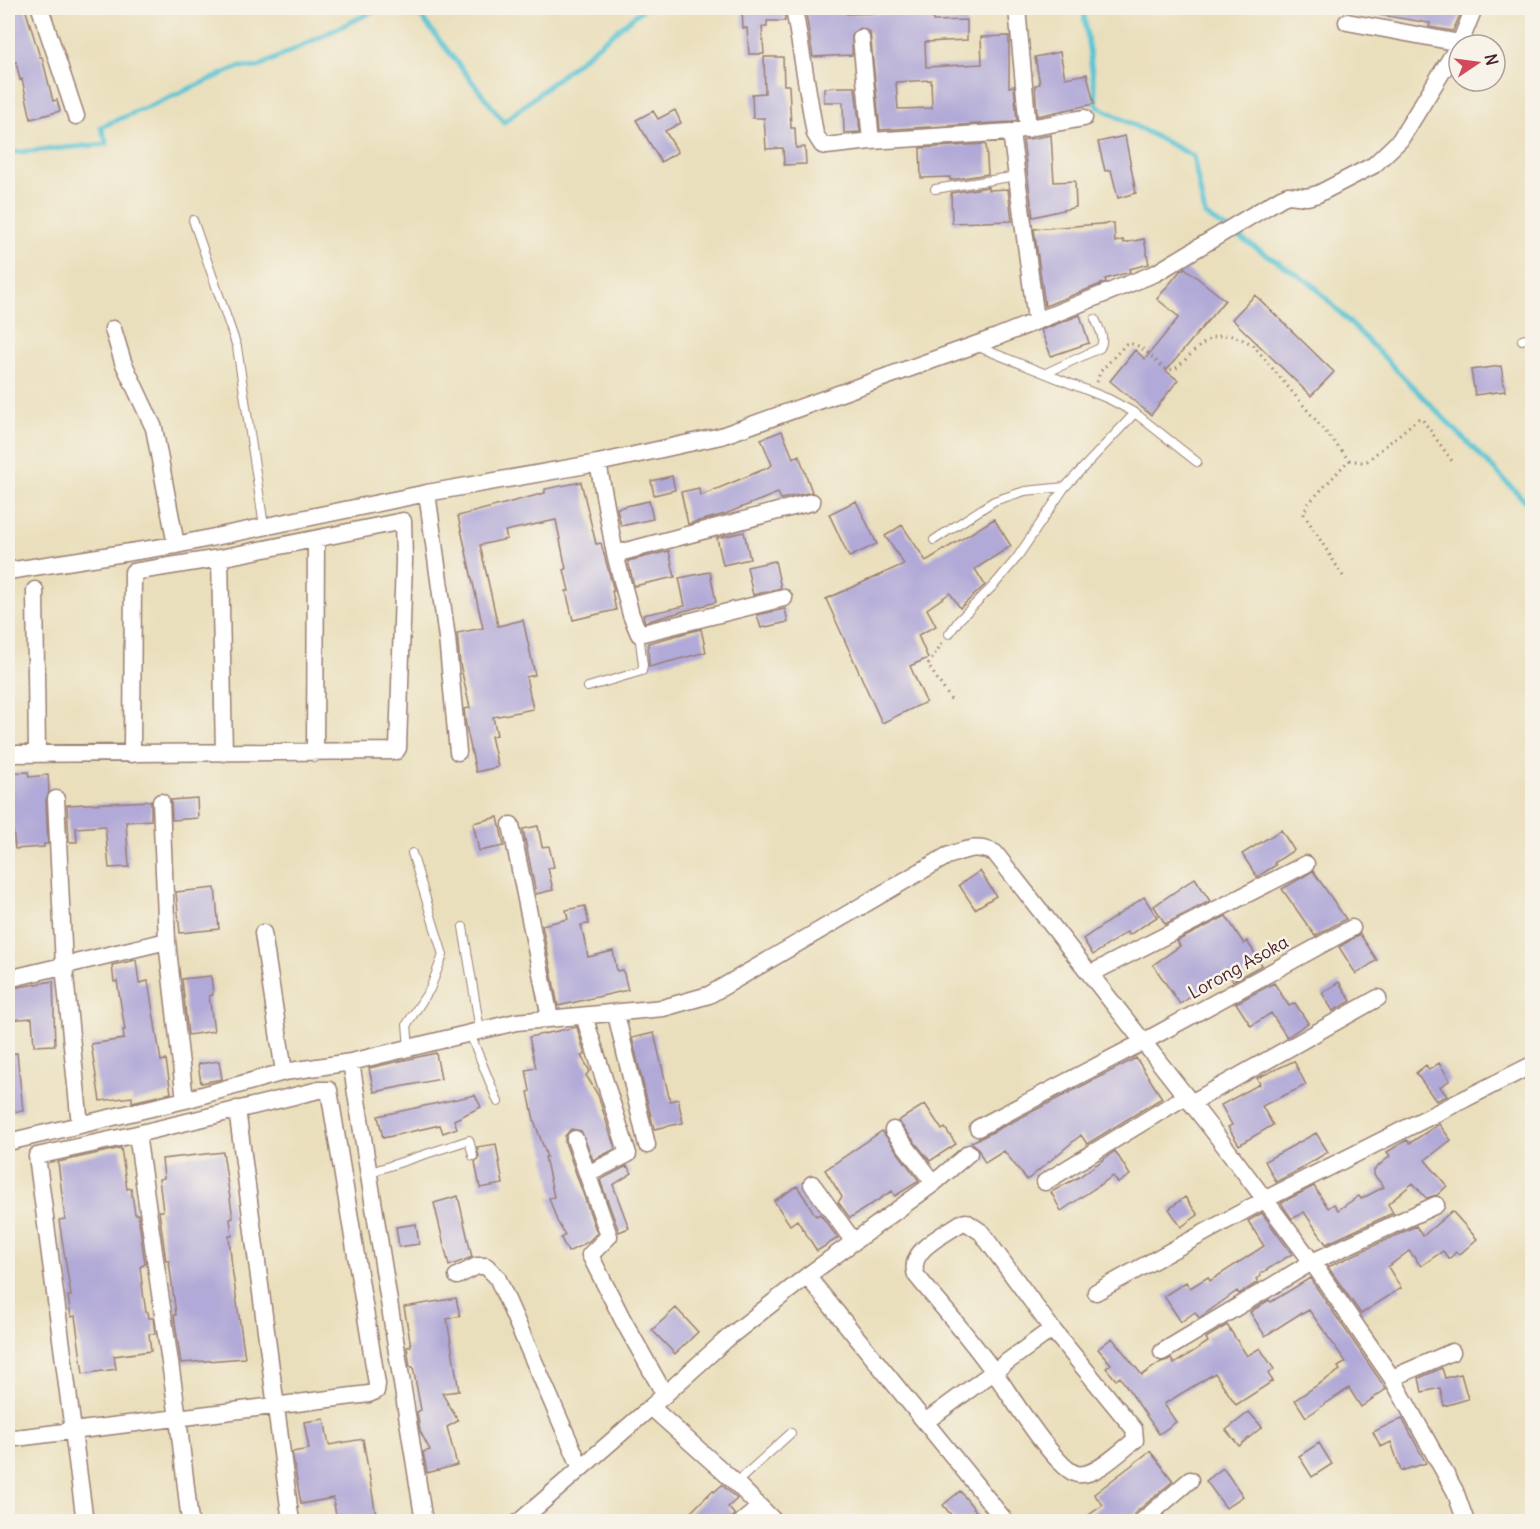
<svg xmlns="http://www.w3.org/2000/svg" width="1540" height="1529" font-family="Delius,sans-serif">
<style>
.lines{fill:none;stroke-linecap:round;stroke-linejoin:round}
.stream{stroke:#59c4d4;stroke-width:5}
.building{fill:#b1a9d7;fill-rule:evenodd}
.lane-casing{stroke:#9a7f74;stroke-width:10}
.street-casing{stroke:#9a7f74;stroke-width:19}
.path{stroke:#9a7f74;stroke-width:3;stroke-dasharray:1.5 4.5;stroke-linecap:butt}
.lane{stroke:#fff;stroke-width:8}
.street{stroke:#fff;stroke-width:16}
.labels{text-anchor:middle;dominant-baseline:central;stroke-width:5;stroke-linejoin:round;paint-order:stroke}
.street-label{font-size:18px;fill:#4a1f2b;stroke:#f7f3e8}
</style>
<rect width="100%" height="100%" fill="#f7f3e8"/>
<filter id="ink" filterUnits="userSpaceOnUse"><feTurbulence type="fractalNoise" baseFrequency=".0167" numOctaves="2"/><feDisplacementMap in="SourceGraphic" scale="12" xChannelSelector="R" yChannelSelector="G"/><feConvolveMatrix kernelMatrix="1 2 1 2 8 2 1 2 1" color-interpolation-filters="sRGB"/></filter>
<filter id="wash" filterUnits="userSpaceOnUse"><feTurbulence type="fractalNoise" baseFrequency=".008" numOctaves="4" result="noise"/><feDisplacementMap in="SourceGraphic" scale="24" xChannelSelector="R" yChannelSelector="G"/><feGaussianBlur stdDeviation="1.35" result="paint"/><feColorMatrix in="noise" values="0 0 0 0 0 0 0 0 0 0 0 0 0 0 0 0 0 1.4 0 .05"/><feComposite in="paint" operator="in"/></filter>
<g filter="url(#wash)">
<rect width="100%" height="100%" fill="#eadfbc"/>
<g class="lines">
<path class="stream" d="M414,8L504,122L644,8
M1083,8L1097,106L1193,156L1205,215L1312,284L1532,508
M8,153L107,144L101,127L239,67H258L380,8"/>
</g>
<g id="blocks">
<path class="building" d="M8,8H25L40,57H42L53,101L57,100L60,111L31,119L22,79L20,80L16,62L12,63L8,46Z
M742,8H784L785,21H767V27H762L764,54H749L747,28H743Z
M805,8H847V14L884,13V8H907V11L933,9V21L967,20V40L925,42L926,67L982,64L981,37L1009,36V87L1014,86L1017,120L1012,122L880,130L870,32L861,28L852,33V55L813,57ZM931,80L932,108L898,109L896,82Z
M1381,8H1463L1453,31L1429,27L1430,23L1380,15Z
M1060,52L1065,78L1087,74L1094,104L1037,116L1035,85L1040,84L1035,57Z
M764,57H783L784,85H789L791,128H795L796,148L805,147L806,164L784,165L783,148L766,149L764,118H753L752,94L765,93Z
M841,87H855L860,132L844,133L843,102H824V88Z
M675,110L681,123L665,131L678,152L661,162L636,120L653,111L658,119Z
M1051,135L1054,182L1075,181L1076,207L1033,217L1023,140Z
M1125,136L1136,193L1118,198L1111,170L1105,171L1098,142Z
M986,144L988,174L950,180V177L921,178L920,148Z
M988,187V190L1008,189L1012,221L952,223L951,193Z
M1114,223L1115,242L1123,240L1124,243L1144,239L1149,264L1129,269L1130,272L1105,279L1106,282L1045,306L1034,229Z
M1185,268L1225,300L1166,371L1178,380L1151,415L1110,381L1135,350L1145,359L1179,317L1157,299L1180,271Z
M1255,295L1334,372L1311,396L1232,319Z
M1080,315L1089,343L1051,356L1041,330Z
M1501,366L1505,391L1475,395L1471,370Z
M782,431L793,458L799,455L812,492L781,499L778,493L725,514L688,524L681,492L699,488L700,496L767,468L772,465L761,439Z
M672,476L675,490L654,495L651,481Z
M581,482L596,544L601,543L614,591H612L616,610L573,620L566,591H569L564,570L566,569L556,520L505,531L507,539L480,545L498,626L523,620L535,675L526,677L533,709L493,717L497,735L491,736L498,767L476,772L466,726L464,709L470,708L460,664L457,633L483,628L458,516L545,493V489Z
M649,501L653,519L621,526L617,508Z
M856,501L877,544L849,557L829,514Z
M994,519L1011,546L975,569L985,585L960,608L950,593L927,609L936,626L918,635L928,658L910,666L926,702L882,723L826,599L904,564L885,536L902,525L926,561Z
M744,532L750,559L723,565L717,538Z
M669,551L675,577L634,586L628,561Z
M775,561L781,588L753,595L747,567Z
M710,572L716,602L645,622L643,615L685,606L679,578Z
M785,609L788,622L761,628L757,615Z
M701,629L706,652L649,667L648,643Z
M28,772L29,777L48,775L49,792L46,800L48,844H44V847L15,849L11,805H8V773Z
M197,798L198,818L172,820L171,800Z
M151,801V820L126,822L129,867L109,868L105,826L76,828L77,842H69L67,805Z
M498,817L504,846L479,851L473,823Z
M538,826L542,847L549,846L554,867L548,868L553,890L536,894L523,829Z
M1281,830L1294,850L1274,863L1276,865L1257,877L1242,854Z
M980,871L996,896L975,909L959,885Z
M1313,871L1346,919L1315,936L1282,889Z
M1195,878L1210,901L1165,924L1154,906Z
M215,888L219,929L180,933L176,892Z
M1144,897L1157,917L1129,935L1127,932L1093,955L1083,939Z
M585,906L589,924L581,925L588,957L613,951L617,971L623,970L628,990L558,1006L542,925L568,919L566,910Z
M1226,916L1244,944L1247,941L1262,965L1233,981L1227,972L1180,1004L1153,965L1180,946L1177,941Z
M1360,934L1377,960L1356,974L1339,947Z
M136,960L139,983L148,981L161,1061L166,1060L171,1093L132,1102V1097L100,1101L91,1044L124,1039L123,1030H125L117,981L114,982L112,965Z
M211,976L213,995L209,996L214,1031L188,1035L182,979Z
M53,981L55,1045L34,1046L32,1018L8,1020V989Z
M1339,982L1351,1001L1333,1011L1322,993Z
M1274,983L1289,1006L1295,1003L1308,1023L1287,1037L1271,1013L1251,1026L1236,1003Z
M577,1027L585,1055L581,1056L590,1071L586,1075L598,1095L615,1149L593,1160L581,1131L571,1129L565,1136V1142L597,1233L588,1242L568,1252L561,1238L565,1235L557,1221L549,1198L554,1197L545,1157H547L534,1120L528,1092L530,1091L526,1070L536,1068L529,1037Z
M654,1033L670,1101L678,1099L683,1123L654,1129L632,1038Z
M17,1053L23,1111L8,1112V1054Z
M436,1053L441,1079L374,1092L369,1068Z
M1136,1058L1162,1098L1087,1144L1081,1135L1027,1180L1004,1151L985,1163L977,1147L971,1142L983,1137Z
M219,1061L222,1079L201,1083L198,1064Z
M1294,1061L1306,1085L1262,1106L1273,1125L1239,1145L1228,1127L1232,1125L1221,1105L1260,1084L1257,1078Z
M1439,1063L1450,1080L1440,1087L1447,1096L1436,1101L1416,1073L1426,1065L1429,1070Z
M475,1095L481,1107L454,1120L457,1128L443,1133L440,1125L383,1138L378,1116Z
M925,1104L942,1130L945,1128L956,1144L930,1161L898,1121Z
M1439,1124L1451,1140L1425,1160L1447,1186L1437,1195L1426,1198L1413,1183L1388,1204L1393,1213L1326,1244L1304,1212L1292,1219L1281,1203L1314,1186L1328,1208L1334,1204L1338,1210L1359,1196L1361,1199L1384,1187L1374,1175V1170L1390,1156L1387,1152L1407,1140L1410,1143Z
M882,1131L919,1181L895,1196L892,1191L850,1218L838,1202L842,1197L825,1170Z
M1316,1133L1328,1152L1303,1167V1168L1276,1182L1265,1161Z
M496,1144L503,1184L480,1188L475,1162L479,1157L477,1147Z
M121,1148L127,1189L131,1188L135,1214H138L145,1264L140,1267L143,1292L146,1312H148L149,1318H153L155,1334H149L151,1351L114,1356L116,1369L83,1374L75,1316L71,1317L68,1296H71L59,1220L65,1219L58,1162Z
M1115,1151L1130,1175L1118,1183L1113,1176L1061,1211L1051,1192L1079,1177Z
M223,1152L233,1218L230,1219L232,1236H229L232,1268L245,1358L181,1363L174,1315H176L169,1261H166L159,1211H163L159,1179L164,1178L162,1159Z
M627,1166L632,1173L613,1185L629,1228L619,1232L600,1180Z
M797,1186L816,1216L820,1214L838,1238L817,1251L797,1220L790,1225L774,1201Z
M458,1196L472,1257L449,1266L434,1203Z
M1185,1197L1198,1215L1181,1227L1169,1209Z
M1452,1211L1477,1239L1459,1255L1456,1252L1449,1259L1443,1251L1421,1266L1409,1251L1388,1267L1401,1288L1361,1314L1328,1267L1416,1226L1423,1236Z
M1262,1213L1292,1254L1260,1274L1261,1276L1256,1279L1258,1282L1239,1294L1237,1291L1199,1318L1195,1312L1181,1322L1164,1296L1186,1282L1190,1288L1208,1277L1210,1281L1264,1246L1248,1221Z
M416,1224L419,1244L399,1247L396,1227Z
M1310,1278L1386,1389L1361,1407L1349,1388L1306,1417L1295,1400L1340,1370L1338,1367L1346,1362L1309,1310L1302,1314L1301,1313L1265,1336L1250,1312L1269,1300L1271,1302Z
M456,1298L460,1316L447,1319L459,1391L442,1393L458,1421L447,1427L457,1465L427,1473L423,1452L430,1450L420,1431L417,1412L421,1410L413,1367H410L407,1347L411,1346L404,1307Z
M676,1308L698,1332L675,1354L652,1330Z
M1227,1325L1247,1356L1260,1348L1274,1369L1268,1374L1273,1381L1236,1405L1215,1373L1164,1404L1176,1422L1159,1434L1120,1377L1116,1380L1106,1368L1111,1364L1098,1349L1112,1338L1142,1375L1161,1362L1171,1359L1174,1364L1208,1342L1206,1338Z
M1442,1368L1445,1378L1461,1374L1468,1399L1444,1406L1440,1388L1422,1392L1419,1378Z
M1249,1412L1262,1427L1239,1446L1226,1430Z
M1402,1418L1426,1463L1401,1471L1391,1442L1381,1447L1373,1432Z
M324,1419L329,1445L363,1439L377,1521H337L333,1498L301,1504L292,1452L309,1449L304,1422Z
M1319,1443L1332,1464L1312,1477L1299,1456Z
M1150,1451L1173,1481L1134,1514L1131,1521H1080L1103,1505L1094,1494Z
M1223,1468L1243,1496L1226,1508L1206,1481Z
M722,1485L737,1499L728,1507L735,1515L729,1521H682L713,1490L714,1492Z
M960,1491L984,1521H956L943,1505Z"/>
</g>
</g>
<g filter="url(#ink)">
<use href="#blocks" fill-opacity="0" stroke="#9a7f74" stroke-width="1.5"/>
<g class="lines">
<defs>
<path id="lane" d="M935,189L1017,176
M193,220L237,347L264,526
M1522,340L1532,337
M976,346L1109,399L1135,413L1197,462
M1046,373L1100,348C1106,339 1099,328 1095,319
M934,540L994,501L1025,491L1065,487
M949,634L959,620L994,585L1016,559L1065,487L1135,413
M588,687L642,671L643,665L639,634
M463,927L480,1030
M470,1034L498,1102
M409,1048L407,1024L430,989L443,955L412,853
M368,1173L469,1140L473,1156
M736,1483L791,1433"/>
<path id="street" d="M40,8L76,116
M794,8L815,134L822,145L826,146L871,141
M1017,8L1028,129
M1347,22L1460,43
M861,38L871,141L1011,132L1036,320
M1018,130L1084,118
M113,329L123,362L154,428L176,545
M598,463L615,554L631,615L639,634L784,598
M427,493L447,638L458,752
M615,554L812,502
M220,558L224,753
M8,571L176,545L427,493L598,463L721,436L997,337L1156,273L1281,198L1288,195L1307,197L1318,194L1374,165L1400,140L1460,43L1474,8
M35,590L37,754
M315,753L316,539
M8,754L396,751L398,748L404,560L403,521L220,558L133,572L132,754
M56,799L64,966L80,1125
M161,802L167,941L185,1100
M511,825L550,1018
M263,933L284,1072
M1090,974L1306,864
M8,979L167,941
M616,1014L647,1145
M584,1016L628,1154L588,1174
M351,1062L424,1522
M1191,1103L1378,998
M237,1109L291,1522
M978,1128L1143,1042L1352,928
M893,1130L934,1183
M575,1139L609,1236L590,1255L624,1322L665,1395
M8,1142L185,1100L284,1072L351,1062L516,1022L663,1008L709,995L947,856C965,850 977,844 995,853L1214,1132L1312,1262L1392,1378L1455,1491L1466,1522
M1045,1182L1186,1096
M812,1184L854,1242
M966,1222L981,1232L1052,1329L1134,1429L1135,1440C1122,1450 1094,1478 1077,1474C1056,1470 1008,1391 994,1372C970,1338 942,1307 916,1275C907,1250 944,1235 961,1223Z
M457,1276L477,1266H486L497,1277L581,1468
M807,1276L934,1183L969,1153
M1096,1292L1266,1199L1532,1065
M1162,1352L1312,1262L1436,1205
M1392,1378L1452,1352
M651,1407L729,1337L807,1276L1006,1522
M925,1422L1052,1329
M8,1439L369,1394L376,1391L377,1384L329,1090H319L137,1134
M85,1522L37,1156L137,1134L178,1418L190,1522
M519,1522L651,1407L736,1483L775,1522
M742,1522L760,1507
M1141,1522L1190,1480"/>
</defs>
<use href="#lane" class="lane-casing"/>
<use href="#street" class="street-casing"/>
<path class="path" d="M1097,382L1100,372L1126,344C1140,341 1154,360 1164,368L1169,370L1175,369C1204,344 1214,322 1253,345L1349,460L1361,462L1367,461L1418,419H1422L1452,461
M1343,576L1304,514L1307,505L1349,460
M942,643L928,665L953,703"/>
<use href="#lane" class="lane"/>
<use href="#street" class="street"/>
</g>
</g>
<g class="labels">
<g class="street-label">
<text transform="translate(1238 967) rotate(-29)">Lorong Asoka</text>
</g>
</g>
<rect width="1540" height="1529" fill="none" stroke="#f7f3e8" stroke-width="30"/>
<g transform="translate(1477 63) rotate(77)"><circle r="28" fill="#f7f3e8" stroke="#b29e9c" stroke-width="1.5"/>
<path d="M0-4.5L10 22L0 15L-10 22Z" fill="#d1495b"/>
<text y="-9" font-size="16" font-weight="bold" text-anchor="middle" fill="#4a1f2b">N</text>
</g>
</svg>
